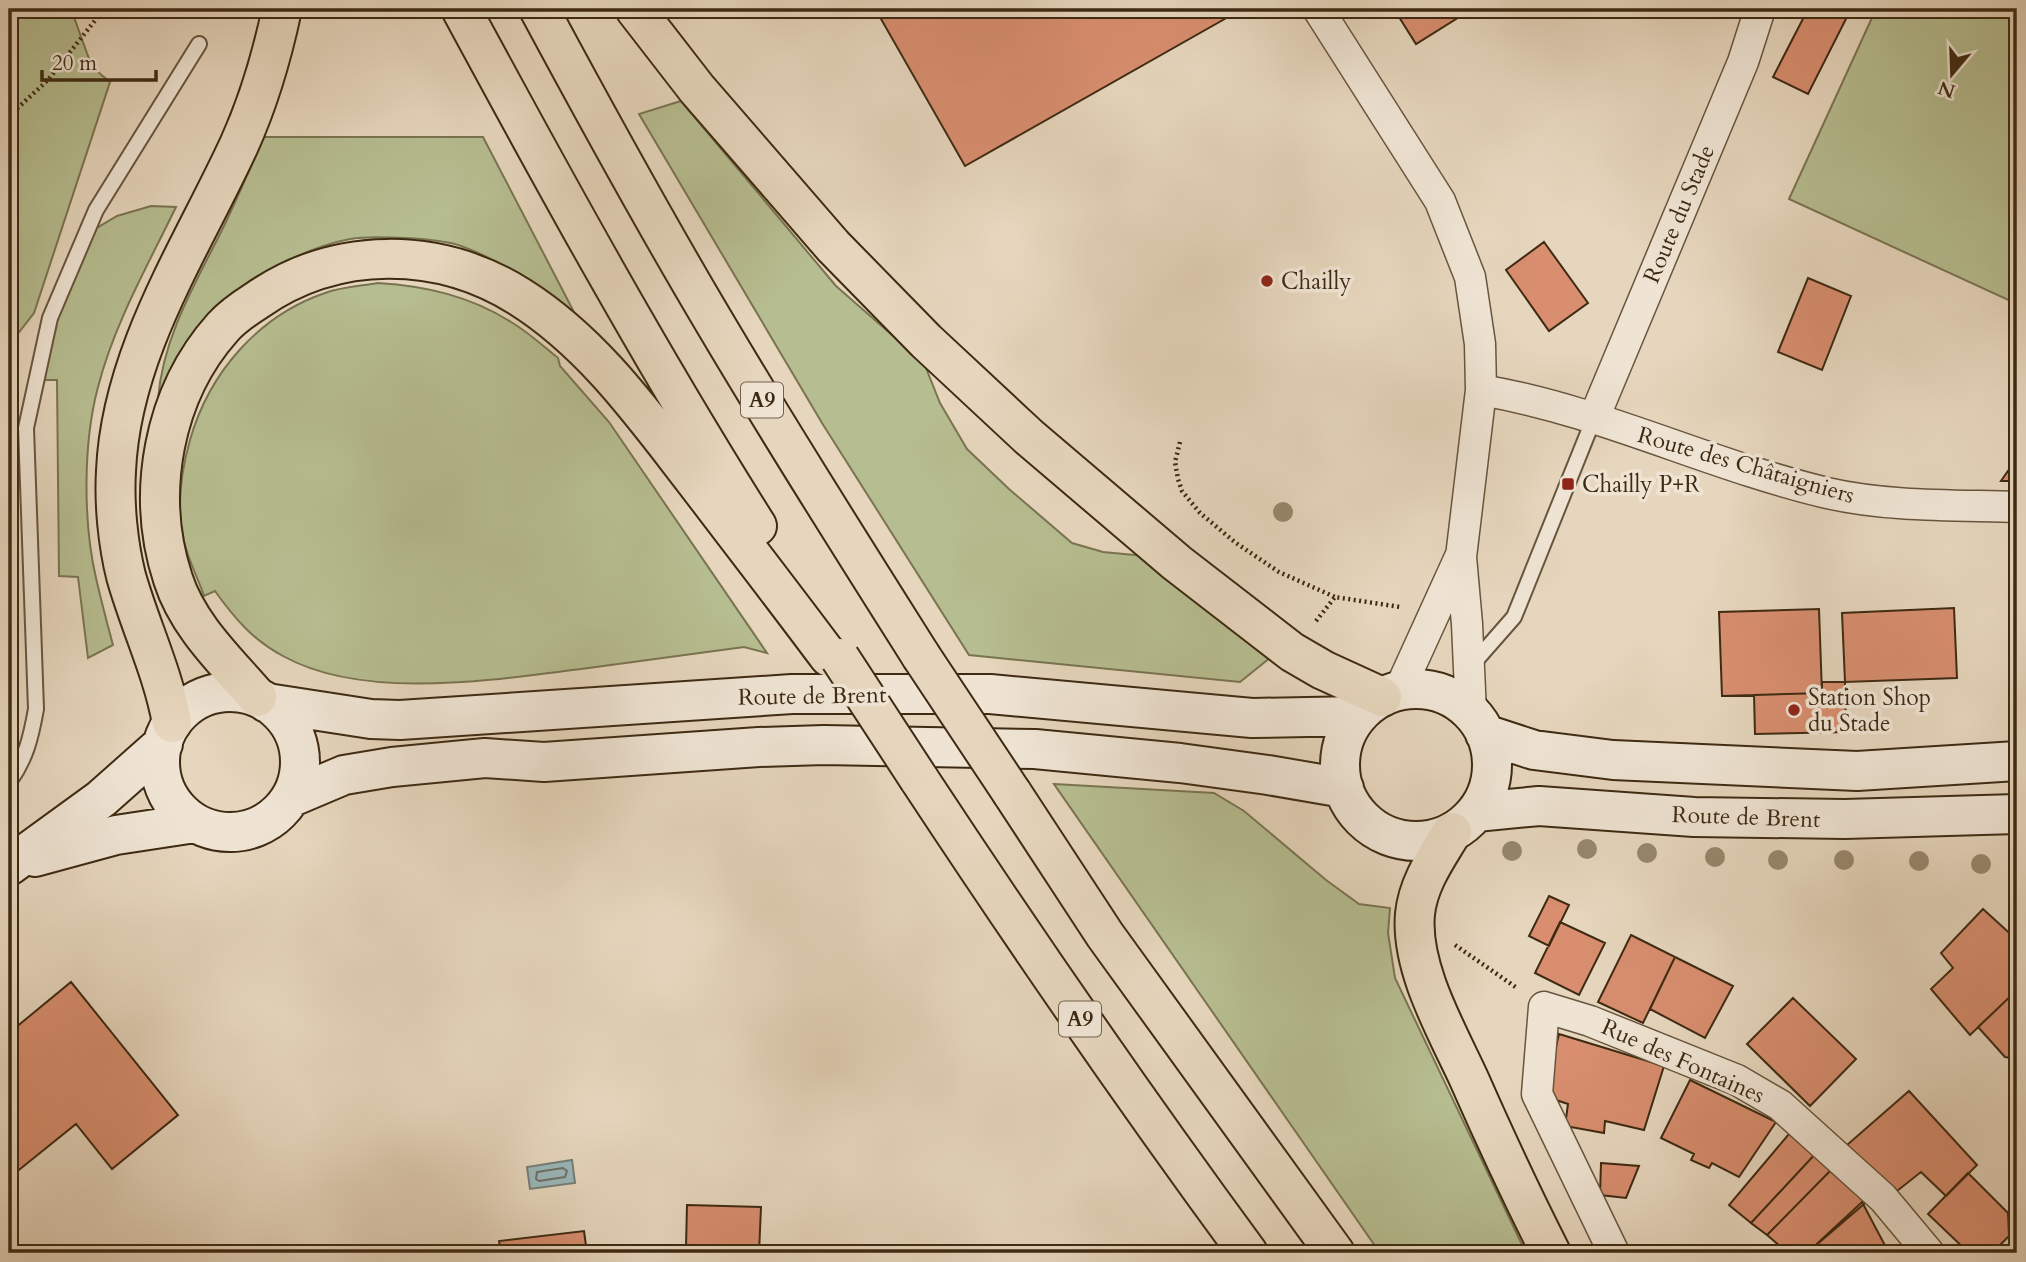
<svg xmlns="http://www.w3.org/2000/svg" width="2026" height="1262" font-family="Cardo,serif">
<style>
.green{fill:#b6bd90;stroke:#7a7451;stroke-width:2}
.water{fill:#9ab7ba;stroke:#757f77;stroke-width:2}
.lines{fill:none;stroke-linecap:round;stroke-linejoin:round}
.shore{stroke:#6c7066;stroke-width:2}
.building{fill:#d88e6f;stroke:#3e2a12;stroke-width:2}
.lane-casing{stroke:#68553d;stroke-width:18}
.street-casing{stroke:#68553d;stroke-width:33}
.secondary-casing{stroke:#3e2a12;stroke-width:42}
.highway-casing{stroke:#3e2a12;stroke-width:42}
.path{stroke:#3e2a12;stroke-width:4.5;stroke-dasharray:2 3.5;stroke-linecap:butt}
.lane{stroke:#efe4d4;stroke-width:14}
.street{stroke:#efe4d4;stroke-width:30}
.secondary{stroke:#efe4d4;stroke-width:38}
.highway{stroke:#e6d6bd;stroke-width:38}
.highway-bridge-casing{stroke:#3e2a12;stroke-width:42;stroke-linecap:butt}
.highway-bridge{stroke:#e6d6bd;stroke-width:38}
.tree{fill:#97876d}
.poi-dot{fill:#8f2418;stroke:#efe4d4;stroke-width:2.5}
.labels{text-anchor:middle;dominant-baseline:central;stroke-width:7;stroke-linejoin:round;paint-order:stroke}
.shield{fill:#efe4d4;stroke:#73624c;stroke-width:2}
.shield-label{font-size:21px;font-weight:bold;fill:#3e2a12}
.street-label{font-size:23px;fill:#3e2a12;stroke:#efe4d4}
.poi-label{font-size:23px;fill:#3e2a12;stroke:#efe4d4;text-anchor:start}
</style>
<rect width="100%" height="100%" fill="#e6d6bd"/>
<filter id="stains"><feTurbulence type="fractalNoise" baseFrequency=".00286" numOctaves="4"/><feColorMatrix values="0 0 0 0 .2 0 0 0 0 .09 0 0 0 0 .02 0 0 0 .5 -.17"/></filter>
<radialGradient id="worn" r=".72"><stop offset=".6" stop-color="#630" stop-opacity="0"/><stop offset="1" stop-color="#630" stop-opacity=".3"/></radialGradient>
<path class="green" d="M9,9H71L92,67L110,82L34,313L9,345Z
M1876,9H2017V304L1789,199Z
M681,101L836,286L924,363L940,403L967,449L1009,489L1072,543L1103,552L1145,556L1271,657L1240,682L969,655L822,423L639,114Z
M264,137H483L575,314C539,288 503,261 461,246C440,238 372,235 350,239C298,249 224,290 193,333C179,352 169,377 158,399C163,337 195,284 222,230C237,199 250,168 264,137Z
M151,206L176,207C148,265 114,324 98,387C83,443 83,522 96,578C101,600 107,623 113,645L88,658L78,577L59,576L57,380H37L50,318L85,235L117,216Z
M378,283C426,286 470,296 511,322C528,332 543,346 558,358L560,366L609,422L767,653L744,647C690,654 635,662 581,669C492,680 364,701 283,656C253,640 235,619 215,591L204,596C198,578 188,560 184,541C176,508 181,472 190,440C209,373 258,316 325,293C342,287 361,286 378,283Z
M1054,784L1214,793L1244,811L1326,880L1359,904L1390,908L1388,933L1395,978L1526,1253H1380Z"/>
<path class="water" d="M572,1160L575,1183L530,1189L527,1167Z"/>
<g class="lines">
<path class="shore" d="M563,1168L567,1171L565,1177L539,1181L536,1179L537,1172Z"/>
</g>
<path class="building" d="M883,9H1235L1237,12L965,166L877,12Z
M1394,9H1472L1416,44Z
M1808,9H1851L1808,94L1773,77Z
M1544,242L1588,303L1549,331L1506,270Z
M1808,278L1851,296L1822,370L1778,352Z
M2017,458V481H2001Z
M1954,608L1957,678L1845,682L1842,613Z
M1819,609L1822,693L1722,696L1719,612Z
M1822,682H1845L1846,732L1755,734L1754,695L1822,693Z
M1549,896L1569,905L1549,946L1529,936Z
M1983,909L2017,940V990L1970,1035L1931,989L1953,968L1941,953Z
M1560,922L1605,943L1579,995L1535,973Z
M1631,935L1675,957L1643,1023L1598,1002Z
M1675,957L1733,986L1705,1038L1650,1009Z
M71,982L178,1115L112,1169L76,1124L9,1178V1033Z
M2017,990V1059L2005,1057L1978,1027Z
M1793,998L1856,1059L1810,1106L1747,1044Z
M1559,1034L1664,1066L1644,1130L1605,1121L1604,1133L1565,1126L1568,1104L1544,1096Z
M1690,1080L1776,1122L1739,1177L1712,1163L1709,1168L1691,1160L1694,1154L1661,1138Z
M1909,1091L1977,1165L1946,1196L1921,1172L1892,1195L1847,1145Z
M1794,1128L1818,1151L1751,1223L1729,1205Z
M1818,1151L1835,1166L1767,1235L1751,1223Z
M1601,1163L1639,1166L1626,1198L1600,1195Z
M1835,1166L1871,1198L1807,1253H1788L1767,1235Z
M1968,1173L2008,1213L2009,1236L1992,1253H1969L1928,1214Z
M1862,1202L1889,1253H1807Z
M687,1205L761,1207L759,1253H646V1245L686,1247Z
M2011,1206L2017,1207V1240L2009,1236L2008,1213Z
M584,1231L587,1253H501L499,1241Z"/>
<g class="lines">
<defs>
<path id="lane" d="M1471,666L1514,617L1594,418
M9,782C26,759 31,737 36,709L26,428L50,318L96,210L199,44"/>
<path id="street" d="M1318,9L1440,201L1470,277L1480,344L1481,390L1461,557L1467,624L1471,713
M1481,390C1600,410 1709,465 1827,493C1889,507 1954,505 2017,507
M1594,418L1743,62L1760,9
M1399,691L1460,557
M1614,1253L1537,1094L1544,1007L1590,1021L1737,1080L1780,1105L1883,1198L1929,1253"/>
<path id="secondary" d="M1340 765a76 76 0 1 1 152 0a76 76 0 1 1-152 0Z
M160 762a70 70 0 1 1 140 0a70 70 0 1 1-140 0Z
M267,703L371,719L400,720L792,694H990L1252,718L1358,716
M1485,734L1534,750L1613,760L1857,771L2017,761
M292,797L344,775L392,767L485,758L544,762L759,747L824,745L1035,749L1180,763L1268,775L1344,788
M1476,812L1539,806L1694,817L1845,819L2017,814
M35,857L116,835L195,823
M9,866L101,799L163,744"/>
<path id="highway" d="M461,9C555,183 651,358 757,526
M539,9C589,102 640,195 693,286C766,411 844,534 921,656
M635,9L697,89L833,246L926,341L1029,437L1177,563L1292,652L1323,670L1382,697
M257,697C226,661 188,626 173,579C145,494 163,394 223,327C232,317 245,308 256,301C336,245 439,246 520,297C593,343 644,415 696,482C740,540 785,598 829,657
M172,723C163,672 140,626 126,576C118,544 114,504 116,471C121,353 191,249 239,145C259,101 272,56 282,9
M919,779C1025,940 1134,1098 1248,1253
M1012,793L1105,935L1335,1253
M1452,832C1437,857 1418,883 1415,914C1410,968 1447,1031 1469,1079C1495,1138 1522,1196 1551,1253"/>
</defs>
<use href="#lane" class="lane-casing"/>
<use href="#street" class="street-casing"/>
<use href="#secondary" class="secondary-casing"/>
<use href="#highway" class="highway-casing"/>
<path class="path" d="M9,116L48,80L104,9
M1180,442L1175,462L1178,479L1182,491L1200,513L1236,543L1279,572L1335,597
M1316,621L1335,597L1400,607
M1455,945L1517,988"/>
<use href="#lane" class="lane"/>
<use href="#street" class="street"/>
<use href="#secondary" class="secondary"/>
<use href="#highway" class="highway"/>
<defs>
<path id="highway-bridge" d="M921,656L1012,793
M840,658L919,779"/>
</defs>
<use href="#highway-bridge" class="highway-bridge-casing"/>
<use href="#highway-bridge" class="highway-bridge"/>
</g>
<g class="tree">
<circle cx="1283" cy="512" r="10"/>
<circle cx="1587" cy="849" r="10"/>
<circle cx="1512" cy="851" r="10"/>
<circle cx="1647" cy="853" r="10"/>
<circle cx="1715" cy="857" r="10"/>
<circle cx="1778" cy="860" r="10"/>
<circle cx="1844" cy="860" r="10"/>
<circle cx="1919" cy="861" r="10"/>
<circle cx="1981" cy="864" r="10"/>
</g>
<g class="poi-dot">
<circle cx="1267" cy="281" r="7"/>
<rect x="1561" y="477" width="14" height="14" rx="3.5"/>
<circle cx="1794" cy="710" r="7"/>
</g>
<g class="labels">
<g class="shield">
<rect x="741" y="382.5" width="42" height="35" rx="5"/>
<rect x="1059" y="1001.5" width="42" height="35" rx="5"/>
</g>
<g class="shield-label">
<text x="762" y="400">A9</text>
<text x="1080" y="1019">A9</text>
</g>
<g class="street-label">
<text transform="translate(1679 214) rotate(-67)">Route du Stade</text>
<text transform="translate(1746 465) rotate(16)">Route des Châtaigniers</text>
<text transform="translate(812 696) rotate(-1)">Route de Brent</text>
<text transform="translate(1746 817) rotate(2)">Route de Brent</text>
<text transform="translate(1683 1061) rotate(24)">Rue des Fontaines</text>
</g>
<g class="poi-label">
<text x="1281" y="281">Chailly</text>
<text x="1582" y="484">Chailly P+R</text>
<text x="1808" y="697">Station Shop<tspan x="1808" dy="26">du Stade</tspan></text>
</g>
</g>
<rect width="2026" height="1262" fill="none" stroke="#e6d6bd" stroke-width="35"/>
<rect x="10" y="10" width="2005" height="1241" fill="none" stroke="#3e2a12" stroke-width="3.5"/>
<rect x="18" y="18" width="1991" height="1227" fill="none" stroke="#3e2a12" stroke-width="2"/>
<g transform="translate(1952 74) rotate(199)" stroke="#efe4d4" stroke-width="5" paint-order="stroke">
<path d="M0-5L12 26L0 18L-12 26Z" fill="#3e2a12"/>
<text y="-10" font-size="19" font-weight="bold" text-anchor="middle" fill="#3e2a12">N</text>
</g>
<path d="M42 70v10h114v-10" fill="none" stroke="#3e2a12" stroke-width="3.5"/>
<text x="52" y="70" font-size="21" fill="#3e2a12" stroke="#efe4d4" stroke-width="5" paint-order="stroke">20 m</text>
<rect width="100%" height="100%" filter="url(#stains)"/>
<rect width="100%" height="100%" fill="url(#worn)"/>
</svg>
